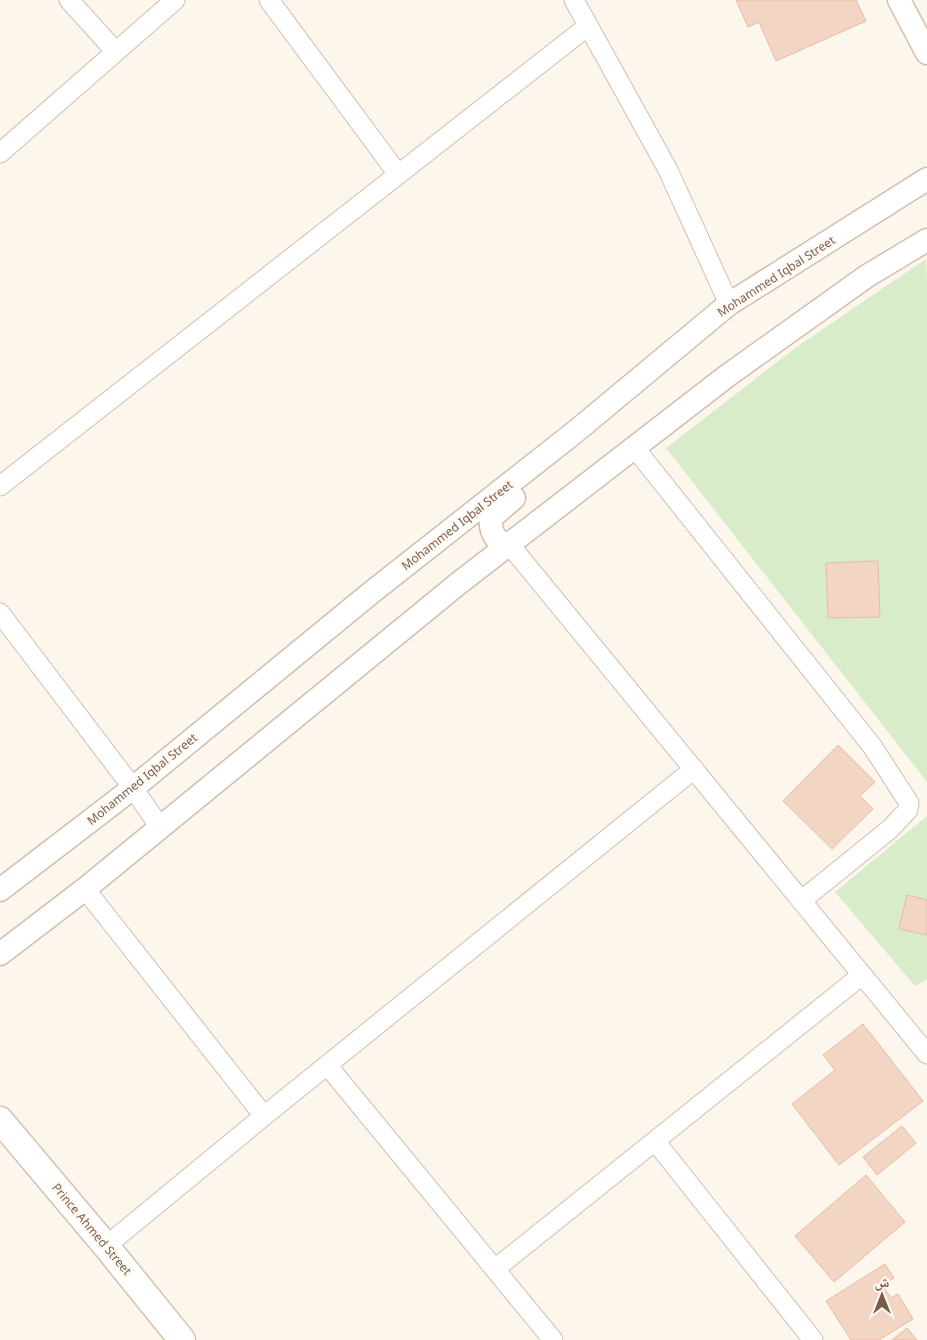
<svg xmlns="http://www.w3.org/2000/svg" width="927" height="1340" font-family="'Noto Sans','Noto Naskh Arabic',sans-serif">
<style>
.green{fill:#d8ecc9}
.building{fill:#f3d5c3;stroke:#e6bba3}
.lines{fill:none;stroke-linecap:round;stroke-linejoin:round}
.minor-casing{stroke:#d1beb0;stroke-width:21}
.tertiary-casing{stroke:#d1beb0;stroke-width:25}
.secondary-casing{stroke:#d6c0b0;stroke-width:29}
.minor{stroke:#fff;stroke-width:19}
.tertiary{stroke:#fff;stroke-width:22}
.secondary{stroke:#fff;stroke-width:26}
.labels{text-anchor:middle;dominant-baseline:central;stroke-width:5;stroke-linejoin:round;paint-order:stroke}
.street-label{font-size:12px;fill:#7a5c4d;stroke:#fffaf3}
</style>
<rect width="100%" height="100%" fill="#fdf6ec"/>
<path class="green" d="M926,259L927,279V782L666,448L798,346Z
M927,816V979L915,986L835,892Z"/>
<path class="building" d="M736,0H856L866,21L776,61L759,22L748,27Z
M878,561L880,617L828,618L826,563Z
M838,745L875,782L860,796L873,809L832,849L783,801Z
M907,895L927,900V935L899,929Z
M863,1024L923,1101L839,1165L792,1104L835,1070L823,1055Z
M902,1126L916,1143L877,1175L863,1157Z
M866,1175L905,1222L834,1282L795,1236Z
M885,1264L894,1278L882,1285L891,1298L898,1294L913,1319L879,1340H851L826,1301Z
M907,1328L917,1340H892Z"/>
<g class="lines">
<defs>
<path id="minor" d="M69,0L116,52
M269,0L398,174
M574,0L668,170L729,304
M0,153L175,0
M634,447L872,746L909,803L908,810L890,829L801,901
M0,486L588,26
M509,544L927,1054
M0,613L133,788L160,827
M85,889L264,1116
M327,1065L553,1340
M655,1141L813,1340
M106,1246L264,1116L694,769
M495,1269L862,975"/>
<path id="tertiary" d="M899,0L927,53
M509,544L498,541C492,533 490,528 491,518L514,498
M0,890L133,788L372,592L575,432L729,304L927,179
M0,954L85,889L459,583L727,376L867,276L927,240"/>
<path id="secondary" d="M0,1120L106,1246L182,1340"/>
</defs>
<use href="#minor" class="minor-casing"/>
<use href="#tertiary" class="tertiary-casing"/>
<use href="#secondary" class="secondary-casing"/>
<use href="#minor" class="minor"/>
<use href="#tertiary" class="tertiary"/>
<use href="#secondary" class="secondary"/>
</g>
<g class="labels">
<g class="street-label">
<text transform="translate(776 276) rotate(-33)">Mohammed Iqbal Street</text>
<text transform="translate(457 525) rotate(-38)">Mohammed Iqbal Street</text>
<text transform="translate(142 779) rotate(-39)">Mohammed Iqbal Street</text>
<text transform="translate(92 1229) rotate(50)">Prince Ahmed Street</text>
</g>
</g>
<g transform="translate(882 1295)" stroke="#fffaf3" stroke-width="4" paint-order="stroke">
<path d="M0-4L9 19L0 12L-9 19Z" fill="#7a5c4d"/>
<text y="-8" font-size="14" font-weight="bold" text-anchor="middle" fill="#7a5c4d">ش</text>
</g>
</svg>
